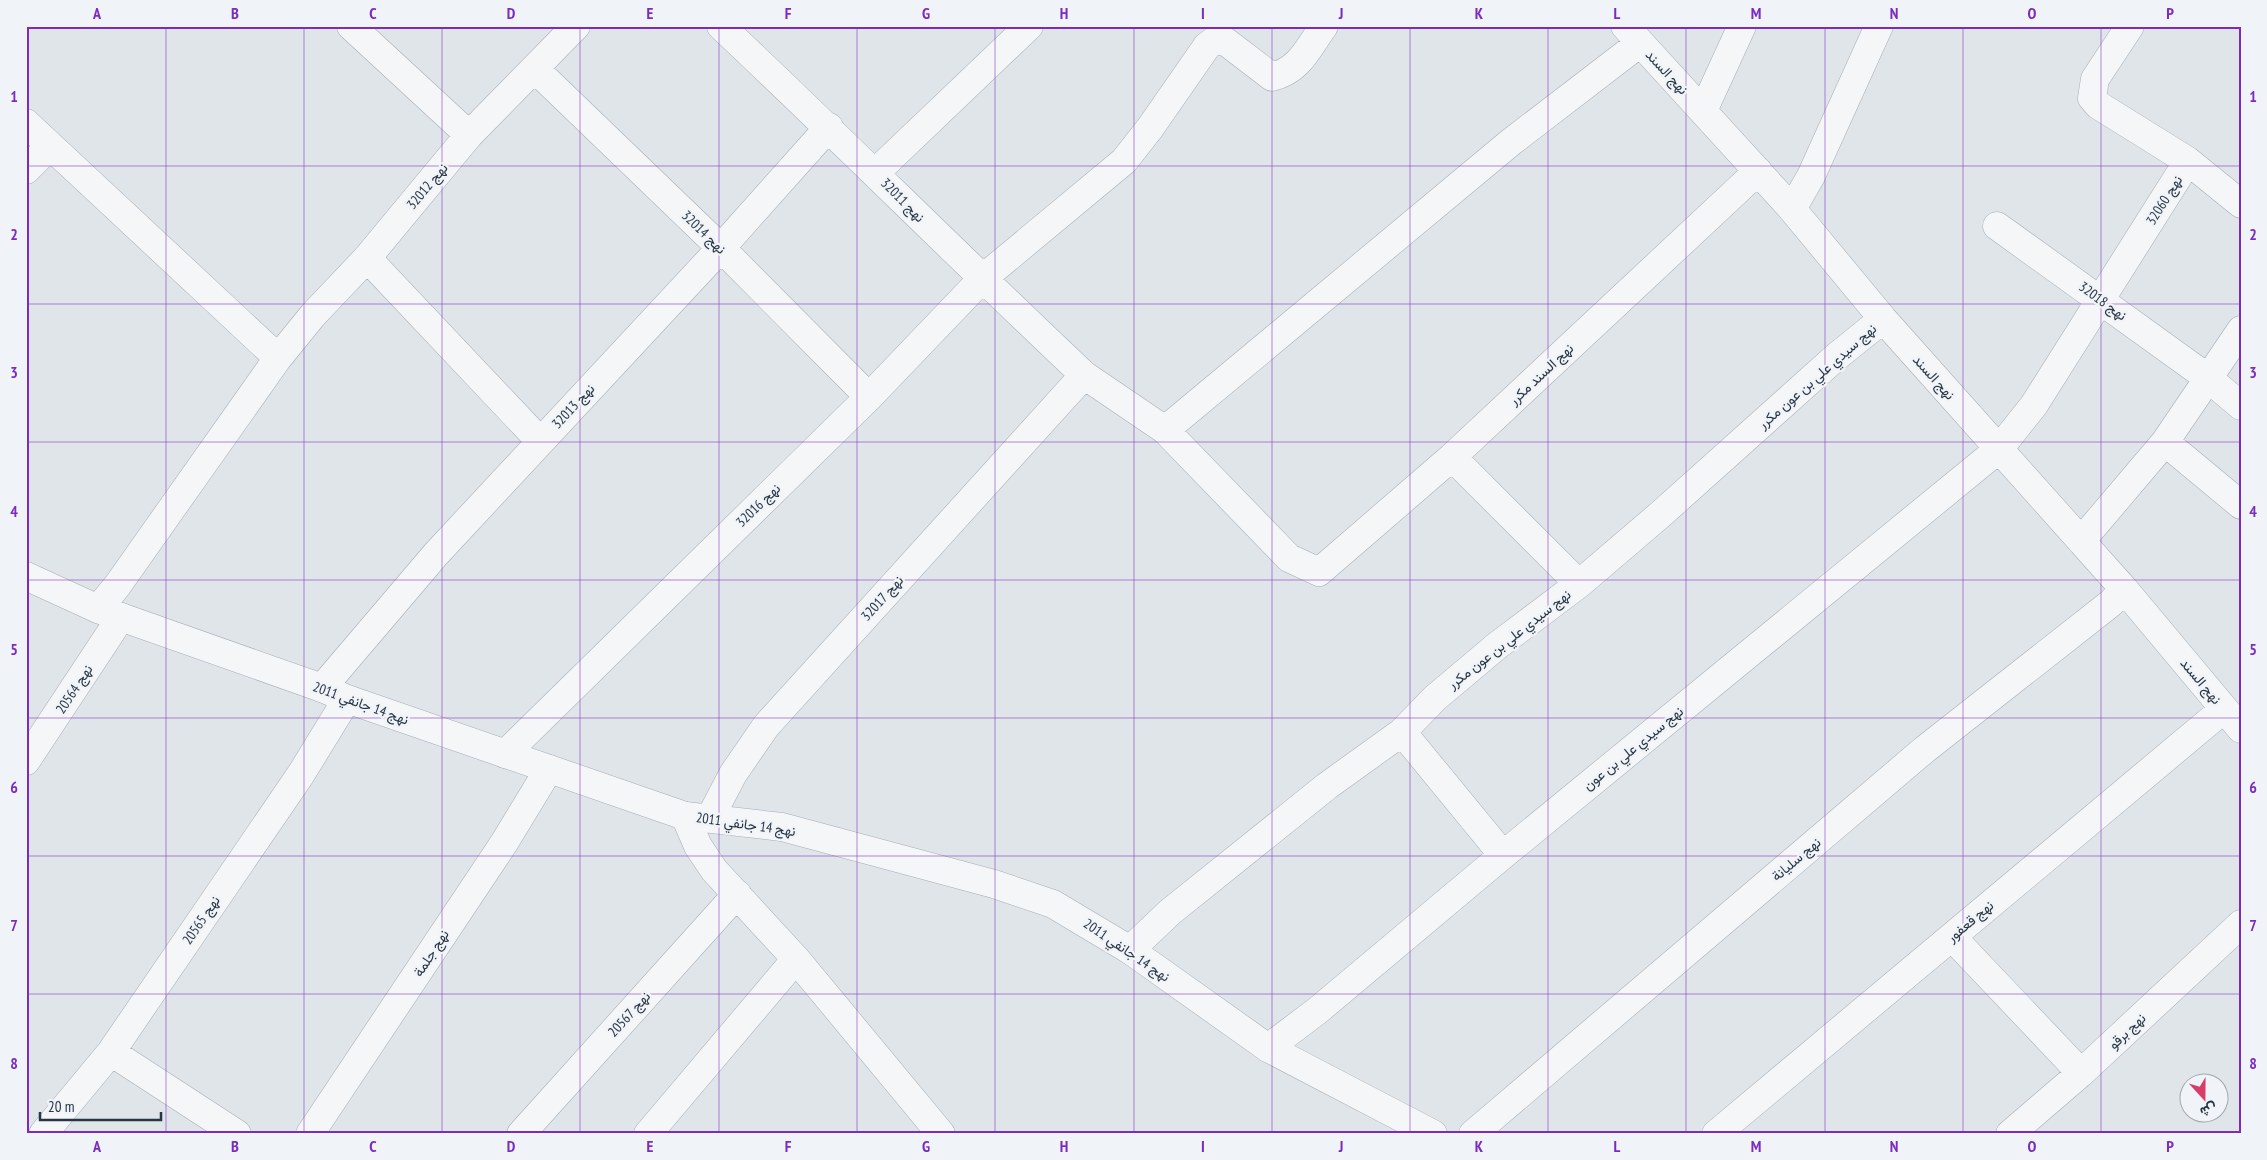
<svg xmlns="http://www.w3.org/2000/svg" width="2267" height="1160" font-family="'PT Sans Narrow',Vazirmatn,sans-serif">
<style>
.lines{fill:none;stroke-linecap:round;stroke-linejoin:round}
.minor-casing{stroke:#a5adb5;stroke-width:29}
.tertiary-casing{stroke:#a5adb5;stroke-width:29}
.minor{stroke:#f4f6f8;stroke-width:28}
.tertiary{stroke:#f4f6f8;stroke-width:28}
.grid{fill:none;stroke:#7b2cbf;stroke-width:1;stroke-opacity:0.55}
.labels{text-anchor:middle;dominant-baseline:central;stroke-width:4.5;stroke-linejoin:round;paint-order:stroke}
.street-label{font-size:14px;fill:#283543;stroke:#f0f4f8}
.neatline{fill:none;stroke:#7b2cbf;stroke-width:2}
.grid-label{font-size:16px;text-anchor:middle;font-weight:bold;fill:#7b2cbf}
</style>
<rect width="100%" height="100%" fill="#e0e5ea"/>
<g class="lines">
<defs>
<path id="minor" d="M721,26C843,141 962,260 1084,375
M1625,26L1792,209L1883,319L2124,589L2241,729
M535,69L721,248L869,397
M1703,111L1742,26
M26,123L278,358L117,586L98,609
M469,135L576,26
M2188,161L2241,204
M26,170L50,146
M875,173L1029,26
M1792,209L1811,176L1879,26
M1997,226L2208,378L2241,406
M367,258L540,441
M278,358L313,315L367,258L469,135L351,26
M1165,430L1511,142L1640,43
M2165,442L2241,505
M1452,457L1579,584
M2081,541L2165,442L2241,330
M322,688L436,554L721,248L829,127
M1402,732L1503,855
M505,754L869,397L982,279L1124,161L1150,128L1207,46L1215,40L1225,41L1272,77C1300,70 1308,48 1324,26
M26,761L121,617
M685,816L698,846L714,870L796,959L941,1134
M710,818L733,774L766,726L1084,375L1165,430L1289,558L1319,572L1452,457L1758,171
M1952,937L2081,1073
M1130,950L1170,912L1327,786L1402,732L1435,698L1498,645L1579,584L1662,513L1836,357L1883,319
M1268,1048L1317,1011L1503,855L1999,449L2034,405L2188,161L2098,105L2092,98L2095,79L2130,26
M111,1052L237,1134
M43,1134L111,1052L301,774L347,699
M310,1134L504,843L549,769
M521,1134L737,894
M648,1134L796,959
M1473,1134L1924,750L2111,603L2124,589
M1716,1134L2224,709
M2010,1134L2081,1073L2241,924"/>
<path id="tertiary" d="M26,576L98,609L322,688L347,699L685,816L782,827L994,884L1053,904L1130,950L1268,1048L1433,1134"/>
</defs>
<use href="#minor" class="minor-casing"/>
<use href="#tertiary" class="tertiary-casing"/>
<use href="#minor" class="minor"/>
<use href="#tertiary" class="tertiary"/>
</g>
<path class="grid" d="M166,26V1134M304,26V1134M442,26V1134M580,26V1134M719,26V1134M857,26V1134M995,26V1134M1134,26V1134M1272,26V1134M1410,26V1134M1548,26V1134M1686,26V1134M1825,26V1134M1963,26V1134M2101,26V1134M26,166H2241M26,304H2241M26,442H2241M26,580H2241M26,718H2241M26,856H2241M26,994H2241"/>
<g class="labels">
<g class="street-label">
<text transform="translate(1667 72) rotate(47)">نهج السند</text>
<text transform="translate(427 186) rotate(-50)">نهج 32012</text>
<text transform="translate(903 200) rotate(45)">نهج 32011</text>
<text transform="translate(2164 200) rotate(-58)">نهج 32060</text>
<text transform="translate(704 232) rotate(44)">نهج 32014</text>
<text transform="translate(2103 301) rotate(36)">نهج 32018</text>
<text transform="translate(1541 374) rotate(-43)">نهج السند مكرر</text>
<text transform="translate(1817 376) rotate(-41)">نهج سيدي علي بن عون مكرر</text>
<text transform="translate(1934 377) rotate(48)">نهج السند</text>
<text transform="translate(573 406) rotate(-47)">نهج 32013</text>
<text transform="translate(758 505) rotate(-44)">نهج 32016</text>
<text transform="translate(882 598) rotate(-48)">نهج 32017</text>
<text transform="translate(1509 639) rotate(-38)">نهج سيدي علي بن عون مكرر</text>
<text transform="translate(2201 681) rotate(50)">نهج السند</text>
<text transform="translate(74 689) rotate(-57)">نهج 20564</text>
<text transform="translate(361 703) rotate(20)">نهج 14 جانفي 2011</text>
<text transform="translate(1633 748) rotate(-39)">نهج سيدي علي بن عون</text>
<text transform="translate(746 824) rotate(8)">نهج 14 جانفي 2011</text>
<text transform="translate(1796 859) rotate(-40)">نهج سليانة</text>
<text transform="translate(201 920) rotate(-56)">نهج 20565</text>
<text transform="translate(1970 921) rotate(-40)">نهج قعفور</text>
<text transform="translate(1127 950) rotate(34)">نهج 14 جانفي 2011</text>
<text transform="translate(431 953) rotate(-57)">نهج جلمة</text>
<text transform="translate(629 1014) rotate(-48)">نهج 20567</text>
<text transform="translate(2127 1031) rotate(-43)">نهج برقو</text>
</g>
</g>
<rect width="2267" height="1160" fill="none" stroke="#f0f4f8" stroke-width="55"/>
<g transform="translate(2204 1098) rotate(159)"><circle r="24" fill="#f0f4f8" stroke="#a0a8b0"/>
<path d="M0-4L9 19L0 12L-9 19Z" fill="#d73d66"/>
<text y="-8" font-size="14" font-weight="bold" text-anchor="middle" fill="#283543">ش</text>
</g>
<path d="M40 1112v8h121v-8" fill="none" stroke="#283543" stroke-width="2.5"/>
<text x="48" y="1112" font-size="15" fill="#283543" stroke="#f0f4f8" stroke-width="4" paint-order="stroke">20 m</text>
<rect x="28" y="28" width="2212" height="1104" class="neatline"/>
<g class="grid-label">
<text x="97" y="19">A</text>
<text x="235" y="19">B</text>
<text x="373" y="19">C</text>
<text x="511" y="19">D</text>
<text x="650" y="19">E</text>
<text x="788" y="19">F</text>
<text x="926" y="19">G</text>
<text x="1064" y="19">H</text>
<text x="1203" y="19">I</text>
<text x="1341" y="19">J</text>
<text x="1479" y="19">K</text>
<text x="1617" y="19">L</text>
<text x="1756" y="19">M</text>
<text x="1894" y="19">N</text>
<text x="2032" y="19">O</text>
<text x="2170" y="19">P</text>
<text x="14" y="102">1</text>
<text x="2253" y="102">1</text>
<text x="14" y="240">2</text>
<text x="2253" y="240">2</text>
<text x="14" y="378">3</text>
<text x="2253" y="378">3</text>
<text x="14" y="517">4</text>
<text x="2253" y="517">4</text>
<text x="14" y="655">5</text>
<text x="2253" y="655">5</text>
<text x="14" y="793">6</text>
<text x="2253" y="793">6</text>
<text x="14" y="931">7</text>
<text x="2253" y="931">7</text>
<text x="14" y="1069">8</text>
<text x="2253" y="1069">8</text>
<text x="97" y="1152">A</text>
<text x="235" y="1152">B</text>
<text x="373" y="1152">C</text>
<text x="511" y="1152">D</text>
<text x="650" y="1152">E</text>
<text x="788" y="1152">F</text>
<text x="926" y="1152">G</text>
<text x="1064" y="1152">H</text>
<text x="1203" y="1152">I</text>
<text x="1341" y="1152">J</text>
<text x="1479" y="1152">K</text>
<text x="1617" y="1152">L</text>
<text x="1756" y="1152">M</text>
<text x="1894" y="1152">N</text>
<text x="2032" y="1152">O</text>
<text x="2170" y="1152">P</text>
</g>
</svg>
